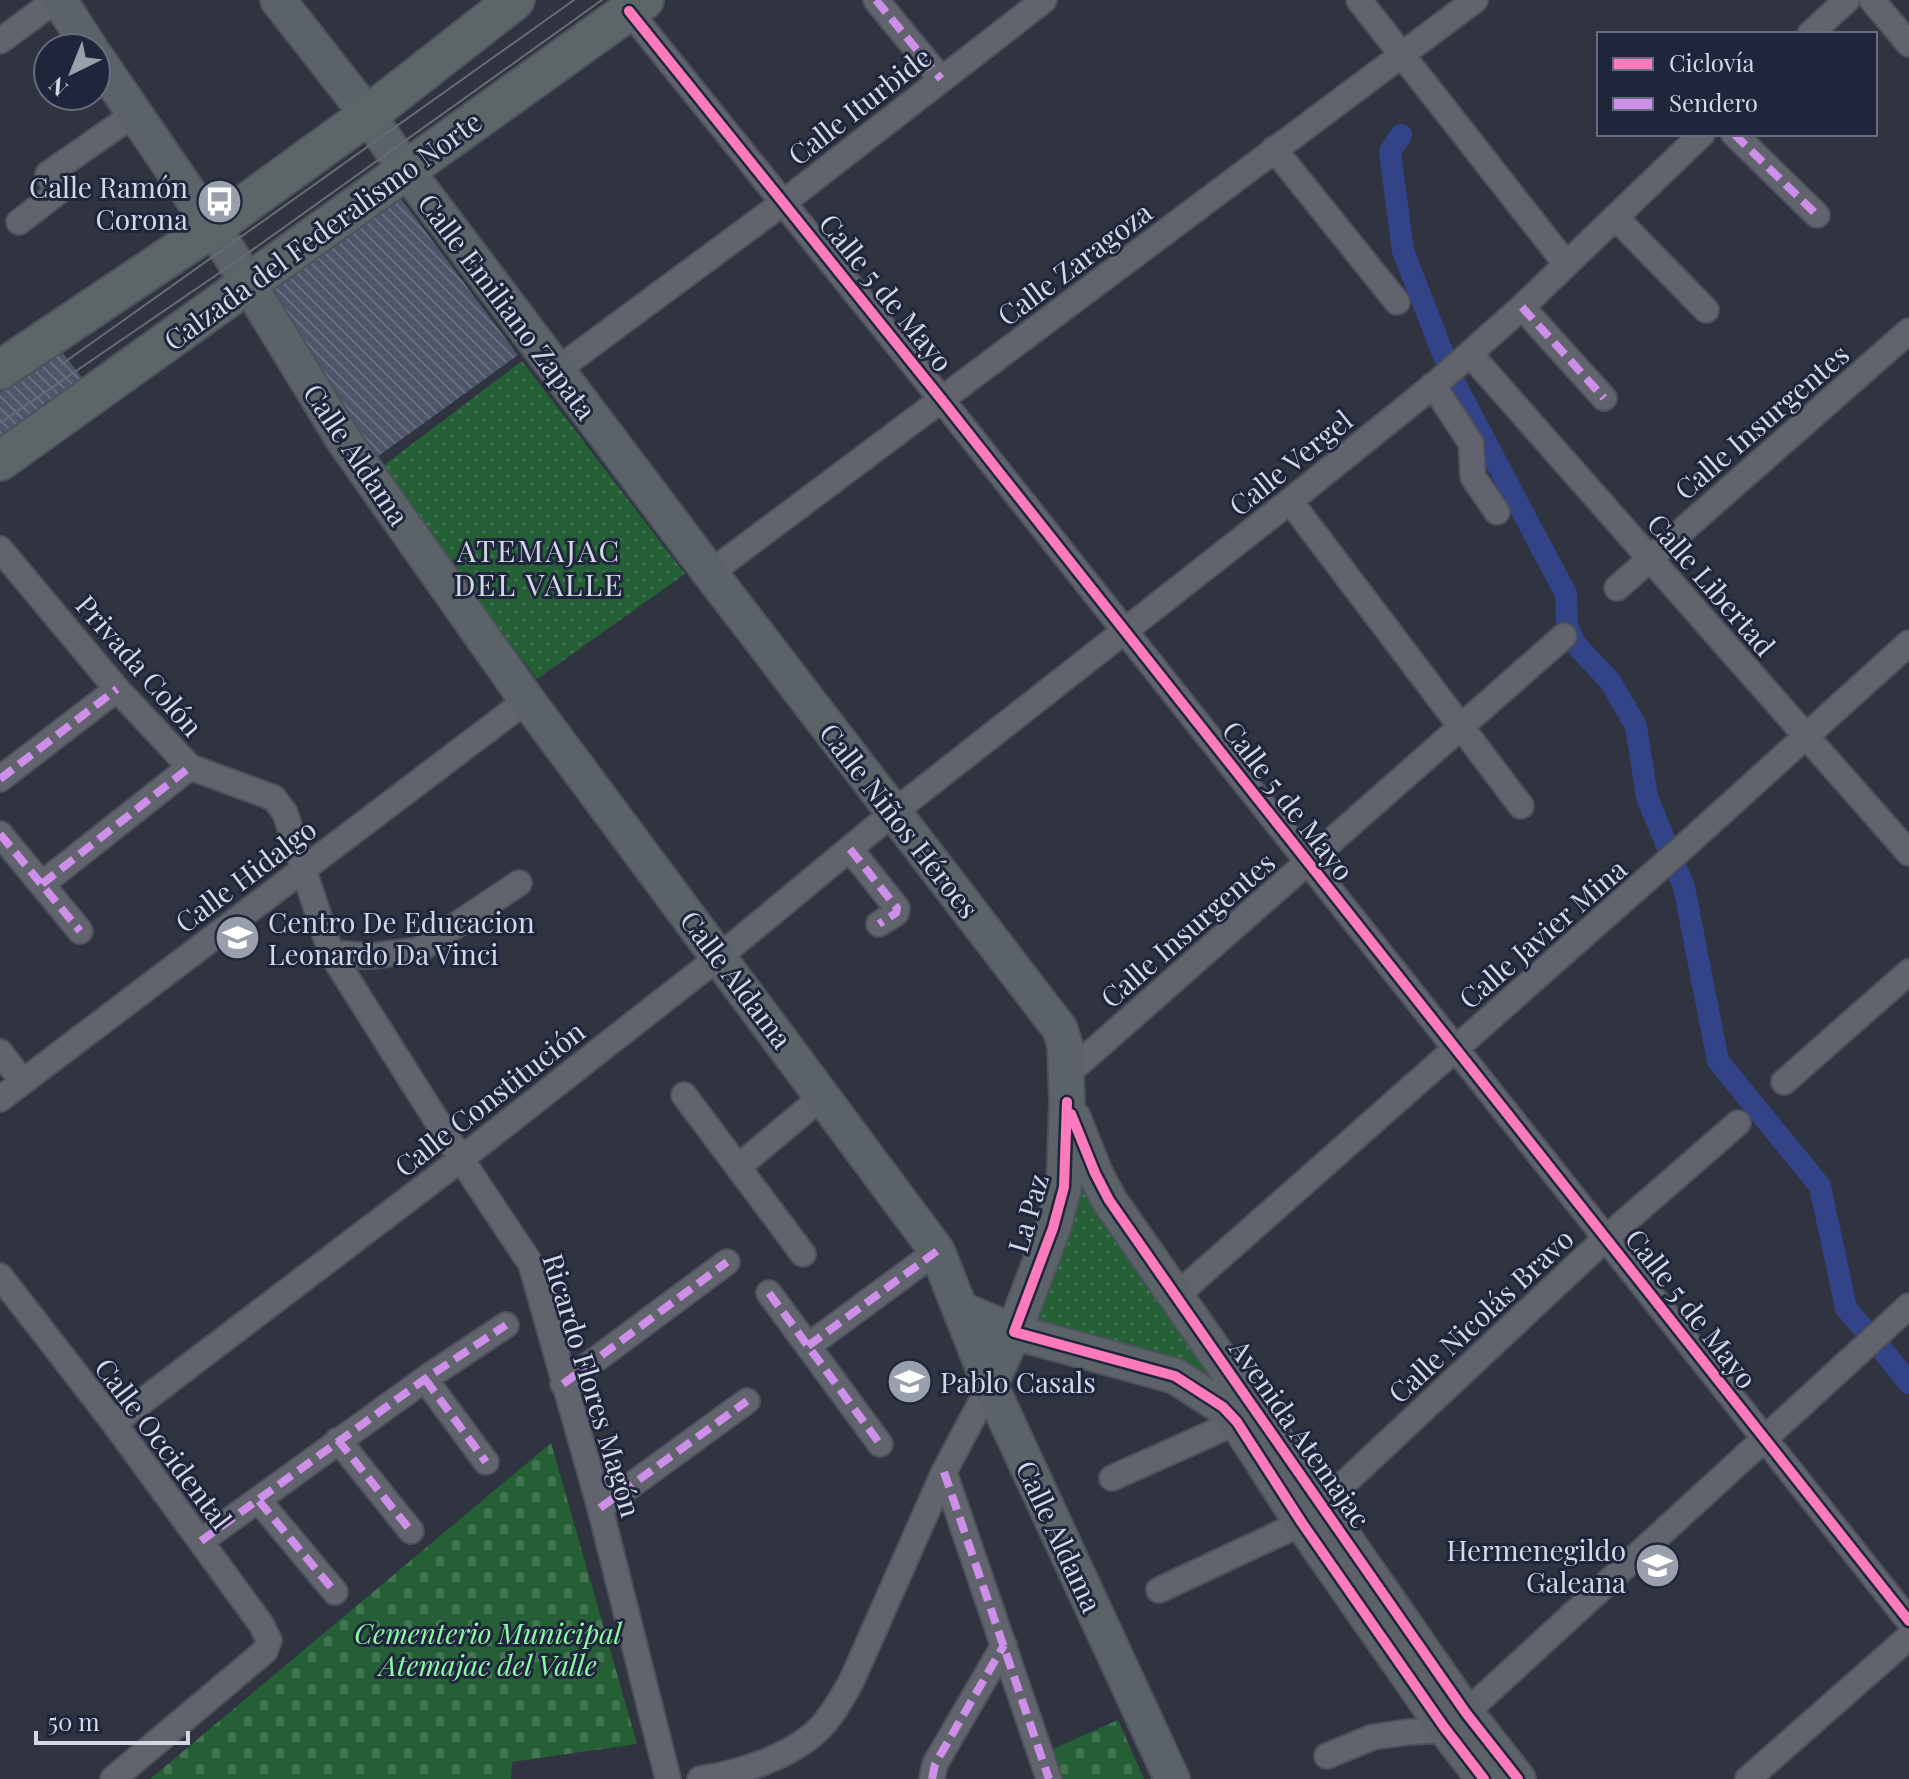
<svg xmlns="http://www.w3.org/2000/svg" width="1909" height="1779" font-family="'Playfair Display',serif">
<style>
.cemetery{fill:url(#cemetery-stones)}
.park{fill:url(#park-dots)}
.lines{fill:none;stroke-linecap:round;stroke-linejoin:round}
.canal{stroke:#334388;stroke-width:22}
.building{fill:url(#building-back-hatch)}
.street-casing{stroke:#4d515c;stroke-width:28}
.secondary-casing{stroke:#4d515c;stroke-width:38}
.primary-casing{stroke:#4d515c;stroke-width:42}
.street{stroke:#61646d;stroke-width:24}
.secondary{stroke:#5b6268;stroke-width:34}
.primary{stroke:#5c6668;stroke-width:38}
.tram{stroke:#676b74;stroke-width:2}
.quiet{stroke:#ce8fe9;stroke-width:8;stroke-dasharray:16 8;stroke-linecap:butt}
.cycleway-casing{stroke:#1f263b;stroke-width:15}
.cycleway{stroke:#fd7abc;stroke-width:10}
.labels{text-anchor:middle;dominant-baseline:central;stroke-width:6;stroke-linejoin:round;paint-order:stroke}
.street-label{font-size:28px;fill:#d3d8e6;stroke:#1f263b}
.poi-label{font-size:28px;fill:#d3d8e6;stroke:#1f263b;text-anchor:end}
.park-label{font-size:28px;font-style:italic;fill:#8cfaa4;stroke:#1f263b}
.neighbourhood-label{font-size:30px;letter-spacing:2px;fill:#d3d8e6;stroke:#1f263b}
</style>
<defs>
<pattern id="cemetery-stones" width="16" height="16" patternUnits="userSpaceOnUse" patternTransform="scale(2)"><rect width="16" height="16" fill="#255f36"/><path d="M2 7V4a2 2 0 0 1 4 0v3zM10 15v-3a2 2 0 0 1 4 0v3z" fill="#447553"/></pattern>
<pattern id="park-dots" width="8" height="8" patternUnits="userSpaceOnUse" patternTransform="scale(2)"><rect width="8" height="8" fill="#255f36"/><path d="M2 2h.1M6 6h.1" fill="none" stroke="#447553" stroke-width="1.8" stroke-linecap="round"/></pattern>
<pattern id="building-back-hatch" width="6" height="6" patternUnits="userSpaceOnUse" patternTransform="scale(2)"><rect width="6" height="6" fill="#50566a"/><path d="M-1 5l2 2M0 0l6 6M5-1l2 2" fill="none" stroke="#686e7f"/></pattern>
</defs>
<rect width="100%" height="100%" fill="#2f3440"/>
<path class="cemetery" d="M551,1443L637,1744L512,1762L511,1779H150Z
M1118,1720L1144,1779H1061L1053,1749Z"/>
<path class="park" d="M522,361L685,574L537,679L379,469Z
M1077,1141L1313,1495L1201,1378L1031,1327Z"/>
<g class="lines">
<path class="canal" d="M1401,135L1390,152L1403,251L1454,382L1566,594L1567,624L1575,644L1610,681L1636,726L1647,797L1684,887L1718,1061L1820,1186L1846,1308L1862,1327
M1884,1352L1909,1383"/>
</g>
<path class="building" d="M399,196L518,355L373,460L263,291Z
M60,349L85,382L0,443V392Z"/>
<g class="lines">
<defs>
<path id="street" d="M876,0L941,79
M1359,0L1566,264
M1872,0L1909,44
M629,11L942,400L1909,1621
M1810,34L1847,0
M0,41L56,0
M1734,134L1817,215
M1274,149L1397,302
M1615,217L1706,310
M19,222L58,192L48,174L133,115
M1522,307L1604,398
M1470,354L1909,853
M557,370L784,202L1044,0
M1433,385L1471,443L1473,477L1497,512
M1290,501L1521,806
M0,549L117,689L190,767L274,798L285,813L331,953L461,1159L531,1264L600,1508L668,1779
M710,573L1475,0
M1617,588L1909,331
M0,779L117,689
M0,834L80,931
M850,849L897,908L896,913L879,924
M42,884L190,767
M331,953L372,956L419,950L519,883
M0,1052L23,1082
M1065,1076L1564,636
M1784,1082L1909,972
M684,1095L803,1254
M0,1099L527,700
M738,1167L823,1096
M0,1276L114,1423L261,1624L269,1640L265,1651L113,1779
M769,1293L880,1444
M1176,1296L1688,843L1909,643
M808,1346L937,1251
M425,1379L486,1462
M563,1384L727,1262
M114,1423L461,1159L720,956L894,812L1290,501L1439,381L1522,307L1702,134
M338,1440L411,1531
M944,1472L1049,1779
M1112,1478L1237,1422
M259,1501L335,1592
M600,1508L747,1401
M201,1541L425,1379L506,1325
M1159,1590L1302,1523L1606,1238L1738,1123
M1327,1756L1373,1737L1408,1732L1447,1730L1909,1306
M700,1779C740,1773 792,1757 821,1727C834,1713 843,1696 852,1680L944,1472L990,1385
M932,1779L935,1764L1004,1645
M1748,1779L1909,1637"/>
<path id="secondary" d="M59,0L90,48
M278,0L368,115L406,170L710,573L1060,1029L1065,1046L1067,1102L1064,1187L1053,1228L1014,1332L990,1385
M96,57L227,249L345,442L527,700L937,1251L990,1385L1172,1779
M1073,1118L1095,1173L1109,1200L1466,1713L1518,1779
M960,1309L1014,1332L1175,1376L1223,1407L1237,1422L1302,1523L1444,1727L1484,1779"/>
<path id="primary" d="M0,370L212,228L368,115L515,0
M0,461L644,0"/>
</defs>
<use href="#street" class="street-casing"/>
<use href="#secondary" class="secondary-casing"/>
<use href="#primary" class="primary-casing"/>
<use href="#street" class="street"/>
<use href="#secondary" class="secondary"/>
<use href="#primary" class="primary"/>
<path class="tram" d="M62,364L574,0
M0,423L234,263L602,0"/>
<path class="quiet" d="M876,0L941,79
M1734,134L1817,215
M1522,307L1604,398
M0,779L117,689
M0,834L80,931
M850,849L897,908L896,913L879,924
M42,884L190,767
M769,1293L880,1444
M808,1346L937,1251
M425,1379L486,1462
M563,1384L727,1262
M338,1440L411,1531
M944,1472L1049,1779
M259,1501L335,1592
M600,1508L747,1401
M201,1541L425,1379L506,1325
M932,1779L935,1764L1004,1645"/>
<defs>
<path id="cycleway" d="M629,11L942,400L1909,1621
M1067,1102L1064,1187L1053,1228L1014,1332L1175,1376L1223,1407L1237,1422L1302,1523L1444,1727L1484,1779
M1071,1114L1095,1173L1109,1200L1466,1713L1518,1779"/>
</defs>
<use href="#cycleway" class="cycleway-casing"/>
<use href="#cycleway" class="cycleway"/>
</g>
<defs>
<symbol id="bus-disc" viewBox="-11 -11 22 22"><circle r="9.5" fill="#9a9fac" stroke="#1f263b"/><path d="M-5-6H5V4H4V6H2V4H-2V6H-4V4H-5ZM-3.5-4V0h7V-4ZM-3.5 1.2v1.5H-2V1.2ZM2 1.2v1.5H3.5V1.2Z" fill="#fff"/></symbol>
<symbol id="school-disc" viewBox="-11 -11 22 22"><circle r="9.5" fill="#9a9fac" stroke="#1f263b"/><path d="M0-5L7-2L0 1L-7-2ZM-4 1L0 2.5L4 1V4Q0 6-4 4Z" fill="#fff"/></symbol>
</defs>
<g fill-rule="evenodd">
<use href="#bus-disc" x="194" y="176" width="51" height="51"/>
<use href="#school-disc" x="212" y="912" width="51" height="51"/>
<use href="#school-disc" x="884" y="1356" width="51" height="51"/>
<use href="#school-disc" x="1632" y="1540" width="51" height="51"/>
</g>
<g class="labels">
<g class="street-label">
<text transform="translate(859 105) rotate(-38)">Calle Iturbide</text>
<text transform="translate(322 230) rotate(-36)">Calzada del Federalismo Norte</text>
<text transform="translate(1074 263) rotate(-37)">Calle Zaragoza</text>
<text transform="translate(887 292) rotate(51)">Calle 5 de Mayo</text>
<text transform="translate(508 306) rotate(53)">Calle Emiliano Zapata</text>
<text transform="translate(1761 421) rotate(-41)">Calle Insurgentes</text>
<text transform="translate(357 454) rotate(56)">Calle Aldama</text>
<text transform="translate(1290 462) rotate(-39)">Calle Vergel</text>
<text transform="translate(1712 584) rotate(49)">Calle Libertad</text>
<text transform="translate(140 665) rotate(49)">Privada Colón</text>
<text transform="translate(1289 800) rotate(52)">Calle 5 de Mayo</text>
<text transform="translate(900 820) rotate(52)">Calle Niños Héroes</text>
<text transform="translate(245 875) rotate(-37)">Calle Hidalgo</text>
<text transform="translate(1187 929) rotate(-41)">Calle Insurgentes</text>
<text transform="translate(1542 933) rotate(-41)">Calle Javier Mina</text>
<text transform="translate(737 979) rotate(53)">Calle Aldama</text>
<text transform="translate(489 1098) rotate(-38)">Calle Constitución</text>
<text transform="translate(1027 1213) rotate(-74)">La Paz</text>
<text transform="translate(1692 1308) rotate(52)">Calle 5 de Mayo</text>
<text transform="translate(1480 1315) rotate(-43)">Calle Nicolás Bravo</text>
<text transform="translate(593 1385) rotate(73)">Ricardo Flores Magón</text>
<text transform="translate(1301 1433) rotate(55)">Avenida Atemajac</text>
<text transform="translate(164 1443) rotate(53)">Calle Occidental</text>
<text transform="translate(1060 1536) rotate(65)">Calle Aldama</text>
</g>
<g class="poi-label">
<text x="188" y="186">Calle Ramón<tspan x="188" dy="32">Corona</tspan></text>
<text x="268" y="921" text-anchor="start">Centro De Educacion<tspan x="268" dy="32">Leonardo Da Vinci</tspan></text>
<text x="940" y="1381" text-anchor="start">Pablo Casals</text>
<text x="1626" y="1549">Hermenegildo<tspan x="1626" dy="32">Galeana</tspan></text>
</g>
<g class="park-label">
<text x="488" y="1632">Cementerio Municipal<tspan x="488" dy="32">Atemajac del Valle</tspan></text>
</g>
<g class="neighbourhood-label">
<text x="539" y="550">ATEMAJAC<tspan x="539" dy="34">DEL VALLE</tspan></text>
</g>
</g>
<rect x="1597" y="32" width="280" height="104" fill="#1f263b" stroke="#676d7f" stroke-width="2"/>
<rect x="1613" y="58" width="40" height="12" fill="#fd7abc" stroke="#676d7f" stroke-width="2"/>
<text x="1669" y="72" font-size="24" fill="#d3d8e6">Ciclovía</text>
<rect x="1613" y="98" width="40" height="12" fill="#ce8fe9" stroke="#676d7f" stroke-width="2"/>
<text x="1669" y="112" font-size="24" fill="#d3d8e6">Sendero</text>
<g transform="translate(72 72) rotate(223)"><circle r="38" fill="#1f263b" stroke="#676d7f" stroke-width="2"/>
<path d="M0-6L14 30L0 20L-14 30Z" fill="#9a9fac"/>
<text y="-12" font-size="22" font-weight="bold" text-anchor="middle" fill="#d3d8e6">N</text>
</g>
<path d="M36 1731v12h152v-12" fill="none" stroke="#d3d8e6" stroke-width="4"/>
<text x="48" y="1731" font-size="24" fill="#d3d8e6" stroke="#1f263b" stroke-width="6" paint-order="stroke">50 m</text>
</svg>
